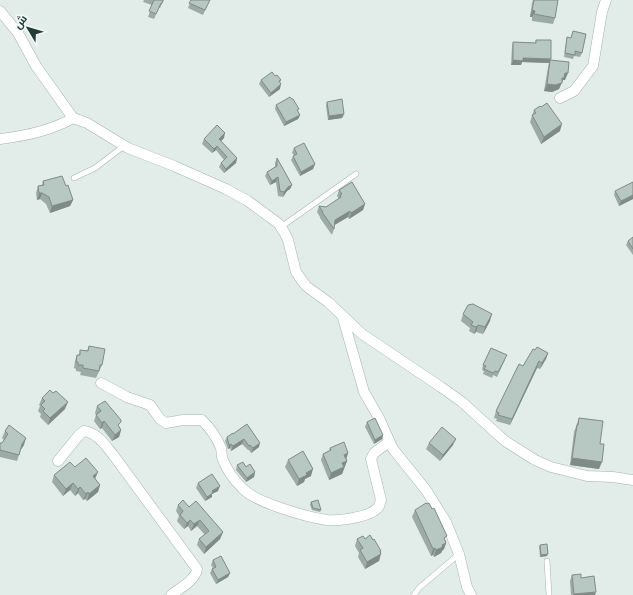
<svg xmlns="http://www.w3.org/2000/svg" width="633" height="595" font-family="Figtree,Cairo,sans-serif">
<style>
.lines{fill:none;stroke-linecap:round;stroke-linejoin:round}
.service-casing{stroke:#a5b4af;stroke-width:6}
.minor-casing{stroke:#a5b4af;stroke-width:11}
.service{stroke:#fff;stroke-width:5}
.minor{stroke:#fff;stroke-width:10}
.wall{fill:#9daba6}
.shaded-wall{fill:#808b87}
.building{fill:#b7c7c1;stroke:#808b87}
</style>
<rect width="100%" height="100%" fill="#e2ece8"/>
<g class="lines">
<defs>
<path id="service" d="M74,178L95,168L124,146
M281,227L356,174
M547,561L549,595
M414,595L419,588L459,554"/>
<path id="minor" d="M0,11L18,33L36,66L73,118L87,123L128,148L174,166L226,189L248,201L271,218L279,224L284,232L288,240L296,272L306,286L328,302L362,334L441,387L462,402L505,441L535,460L551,467L587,476L613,477L633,480
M560,98L574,91L593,66L602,12L606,0
M0,139C25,136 51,131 73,118
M343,318L364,392L379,418L393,449L426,490L446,522L459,554L467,587L471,595
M101,383L127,397L150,405L160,419L166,423L183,420H202C210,428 217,438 221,448C222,452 221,456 223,460C227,470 234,480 242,488C256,503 307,517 327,520C339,521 373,517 379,506C380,504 380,502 381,500L371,459L374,453L389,442
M58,461L79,435L84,431C98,433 105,445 114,456L197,569C195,581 180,588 171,595"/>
</defs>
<use href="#service" class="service-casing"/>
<use href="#minor" class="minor-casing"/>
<use href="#service" class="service"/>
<use href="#minor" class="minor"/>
</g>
<path class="wall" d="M144,0H164L160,8H159L154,19L148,17L152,5L143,2Z
M191,0H210L203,15L188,8Z
M533,0H555V18L553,24L532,21V17H530L532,3Z
M573,31L582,53L580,57L574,56L573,59L564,57L566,42L567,37L571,38Z
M536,40L551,59L550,60L565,80H563L559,89L552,92L544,91L548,67L549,63L522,62L521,65H511L512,46L513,42L535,43Z
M275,76L281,80L280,82V89L269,97L259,84L261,80Z
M327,102L344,114L342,118L328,120L326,106Z
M276,105L300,115L298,119L284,126L275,109Z
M534,110L560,131L541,144L530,122Z
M224,138L221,141L237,158L236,163L224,173L219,167L221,163L224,160L216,150L212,153L202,144L204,139Z
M294,148L315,164L313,169L300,176L291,160L294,155L292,153Z
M277,158L292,185L290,189L287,191L283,197L278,196L276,182L270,185L265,176L267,172L275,167V163Z
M43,181L66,186L73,200L70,206L50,213L46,204L40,199L37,200L36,193L38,186L42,185Z
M633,182V199L619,206L614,195L615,191Z
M339,190L365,204L363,210L349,219L348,217L334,225V229L332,235L320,218V217L317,212L319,206L326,207L339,199L337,196Z
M633,237V255L626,245L628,241Z
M463,314L490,321L483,334L476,332L474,334L469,331L470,328L461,321Z
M89,346L102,365L96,378L80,375L81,372L76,371V369L74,368L75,361L77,355H79L80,350L87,351Z
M548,353L546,359L540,369L537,368L510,425L496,421L497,419L494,418L496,411L523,366Z
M505,360L497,377L493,375L492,378L483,374L484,371L482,370L483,365Z
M42,398L65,409L48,425L40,417L41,414L38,411L40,406L39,405Z
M97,406L119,427L121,430L119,437L112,441L102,428L100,429L94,421L96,415L95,413Z
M579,418L600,444L599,469L570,465L574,432Z
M367,422L383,435L382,439L374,444L365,427Z
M247,424L259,447L251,453L249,450H248L242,444L231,451L230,448L228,449L225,441L227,437L233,434Z
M5,431L24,445L21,449L17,461L0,457V443H2L4,440L2,438Z
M429,443L453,445L440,461L426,449Z
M330,448L348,453L346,459L347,461L342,474L329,480L321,460L323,454L329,451Z
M288,460L311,476L305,479L304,482L297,486L285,467Z
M237,465L246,467L255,472L254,477L246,482L236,470Z
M75,467L95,479L100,485L98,492L87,501L85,499L83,500L78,493L75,496L70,490L63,496L52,482L54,475Z
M198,483L218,491L212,494V497L205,501L196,488Z
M311,502L321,510L320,512L312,510L310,505Z
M178,505L189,507L223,532L220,539L204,554L197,545L199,539L205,535L197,526L191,531L188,526L184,529L177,521L179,516L176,511Z
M415,510L446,541V543L444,549L442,551L441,553L434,557L433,555L431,556L412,517Z
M357,539H365L373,540L381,551L379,561L365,569L358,557L359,553L355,546Z
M540,545L547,556L540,557L539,547Z
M213,560L230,573L228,577L216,584L210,573L212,569L213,568L211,565Z
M572,575L581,578L595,595H571L570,581Z"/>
<path class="shaded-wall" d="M532,10L535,11L532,17H530Z
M523,58L551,59L549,63L522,62L521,65H511L513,60Z
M565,73H568L565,80H563L559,89L552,92L544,91L547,84L562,78Z
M281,84L280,89L269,97L271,93Z
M344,114L342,118L328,120L329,116Z
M300,115L298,119L284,126L286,122Z
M562,124L560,131L541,144L544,137Z
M225,133L224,138L218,144L219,139Z
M217,146L216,150L212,153L214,149Z
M237,158L236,163L224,173L226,169Z
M315,164L313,169L300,176L301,172Z
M278,177L276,182L270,185L272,181Z
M292,185L290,189L287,191L283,197L284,192L288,187Z
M39,193H42L40,199L37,200Z
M633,195V199L619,206L621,201Z
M73,200L70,206L50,213L52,206Z
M365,204L363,210L349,219L351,213Z
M350,211L348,217L333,226L335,220Z
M492,314L490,321L483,334L485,327Z
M478,325L476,332L474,334L476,327Z
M548,353L546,359L540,369L542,363Z
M539,361L537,368L510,425L512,419Z
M68,402L65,409L48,425L50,418Z
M104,421L102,428L100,429L102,423Z
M121,430L119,437L112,441L115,435Z
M383,435L382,439L374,444L375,440Z
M26,438L24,445L20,451L22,444Z
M244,439L242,444L231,451L233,446Z
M456,439L453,445L440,461L443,455Z
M260,443L259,447L251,453L253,448Z
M231,444L230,448L228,449L229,445Z
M348,453L346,460L344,455Z
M572,458L602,462L599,469L570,465Z
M347,461L342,474L329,480L331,473L342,463Z
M313,469L311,476L305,479L304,482L297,486L299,479L306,473Z
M98,472L95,479L90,483L93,476Z
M255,472L254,477L246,482L247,478Z
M73,483L70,490L63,496L66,489Z
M100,485L98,492L87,501L89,494Z
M220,486L218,491L212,494V497L205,501L207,497L212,491Z
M80,487L78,493L75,496L78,489Z
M88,492L85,499L83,500L86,494Z
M190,520L188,526L184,529L187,523Z
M200,520L197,526L191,531L194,524Z
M223,532L220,539L204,554L206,547Z
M446,543L444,549L442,551L441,553L434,557L436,550L442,545Z
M435,548L433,555L431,556L433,549Z
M381,551L379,555L381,554L379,561L365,569L367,562Z
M548,554L547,556L540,557L541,555Z
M230,573L228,577L216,584L218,580Z
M596,592L595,595H573L574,594Z"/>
<path class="building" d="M154,0H163L162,3H161L156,14L149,11Z
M191,0H210L205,10L189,3Z
M534,0H558L555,18L534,14L535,11L532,10Z
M573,31L586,34L582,53L575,51V55L565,53L567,37L571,38Z
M536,40H551V59L523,58V61L513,60V42L536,43Z
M550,60L569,62L568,73H565L564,78H562V83L555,85L547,84Z
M272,72L275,76L277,75L281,80L279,81L281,84L271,93L261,80Z
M290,97L292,99H293L299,109L297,110L300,115L286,122L276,105Z
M342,99L344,114L329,116L327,102Z
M547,103L562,124L544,137L532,115L536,113L534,110L540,106L541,107Z
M217,125L225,133L219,139L237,158L226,169L221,163L227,157L217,146L214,149L204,139Z
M304,143L315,164L301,172L293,156L297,154L294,148Z
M277,158L292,185L288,187L284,192L280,191L278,177L272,181L267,172L277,166Z
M62,176L66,186L68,185L73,200L52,206L49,197L42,193H39L38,186L44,185L43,181Z
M352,182L365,204L351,213L350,211L335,220L334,229L322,212H323L319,206L326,207L341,197L340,195L342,194L339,190Z
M633,182V195L621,201L615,191Z
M633,237V249L628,241Z
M473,304L492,314L485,327L478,325L476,327L471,325L473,322L463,314L468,305Z
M89,346L105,349L102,365H100L99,371L83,368V365H78V362H76L77,355H80V350L88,351Z
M537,347L548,353L542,363L539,361L512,419L498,415L499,413L496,411L519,364L523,366L533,349L535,350Z
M491,348L507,355L498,372L495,371L493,373L484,369L486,366L483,365Z
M50,390L53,393L56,391L68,402L50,418L43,411L45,409L41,405L45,401L42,398Z
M105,401L121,420V422L118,425L121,430L115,435L104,421L102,423L96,415L101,411L97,406Z
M375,418L383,435L375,440L367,422Z
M579,418L603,421L600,444H604L602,462L572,458L577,425H578Z
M247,424L260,443L253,448L250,445L249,446L244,439L233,446L231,444L229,445L227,437L233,433V434Z
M9,425L26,438L22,444L19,455L0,450V443H2L8,434L5,431Z
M442,427L456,439L443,455L429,443Z
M344,442L348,453L344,455L347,461L342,463L344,467L331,473L323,454L331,450L330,448Z
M303,451L313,469L306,473L307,475L299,479L288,460Z
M86,458L98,472L93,476L100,485L89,494L88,492L86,494L80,487L78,489L73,483L66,489L54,475L70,462L75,467Z
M243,462L246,467L250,464L255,472L247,478L237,465Z
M212,474L220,486L212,491L213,493L207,497L198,483Z
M183,500L189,507L196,501L223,532L206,547L199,539L209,531L200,520L194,524L190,520L187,523L180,515L183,511L178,505Z
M318,500L321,510L313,508L311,502Z
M426,503L427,504L429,503L432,509L434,508L447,536L444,538L446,543L442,545L443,547L436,550L435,548L433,549L415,510Z
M370,535L373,540L374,539L381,551H380L381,554L367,562L360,550L363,548L357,539L363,536L365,539Z
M547,544L548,554L541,555L540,545Z
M221,556L230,573L218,580L212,569L216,567L213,560Z
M581,574V578L594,576L596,592L574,594L572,575Z"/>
<g transform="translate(28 28) rotate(308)" stroke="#f3f9f6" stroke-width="3" paint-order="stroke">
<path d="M0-3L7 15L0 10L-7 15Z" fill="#223d37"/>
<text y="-6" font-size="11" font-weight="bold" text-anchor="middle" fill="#223d37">ش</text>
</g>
</svg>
